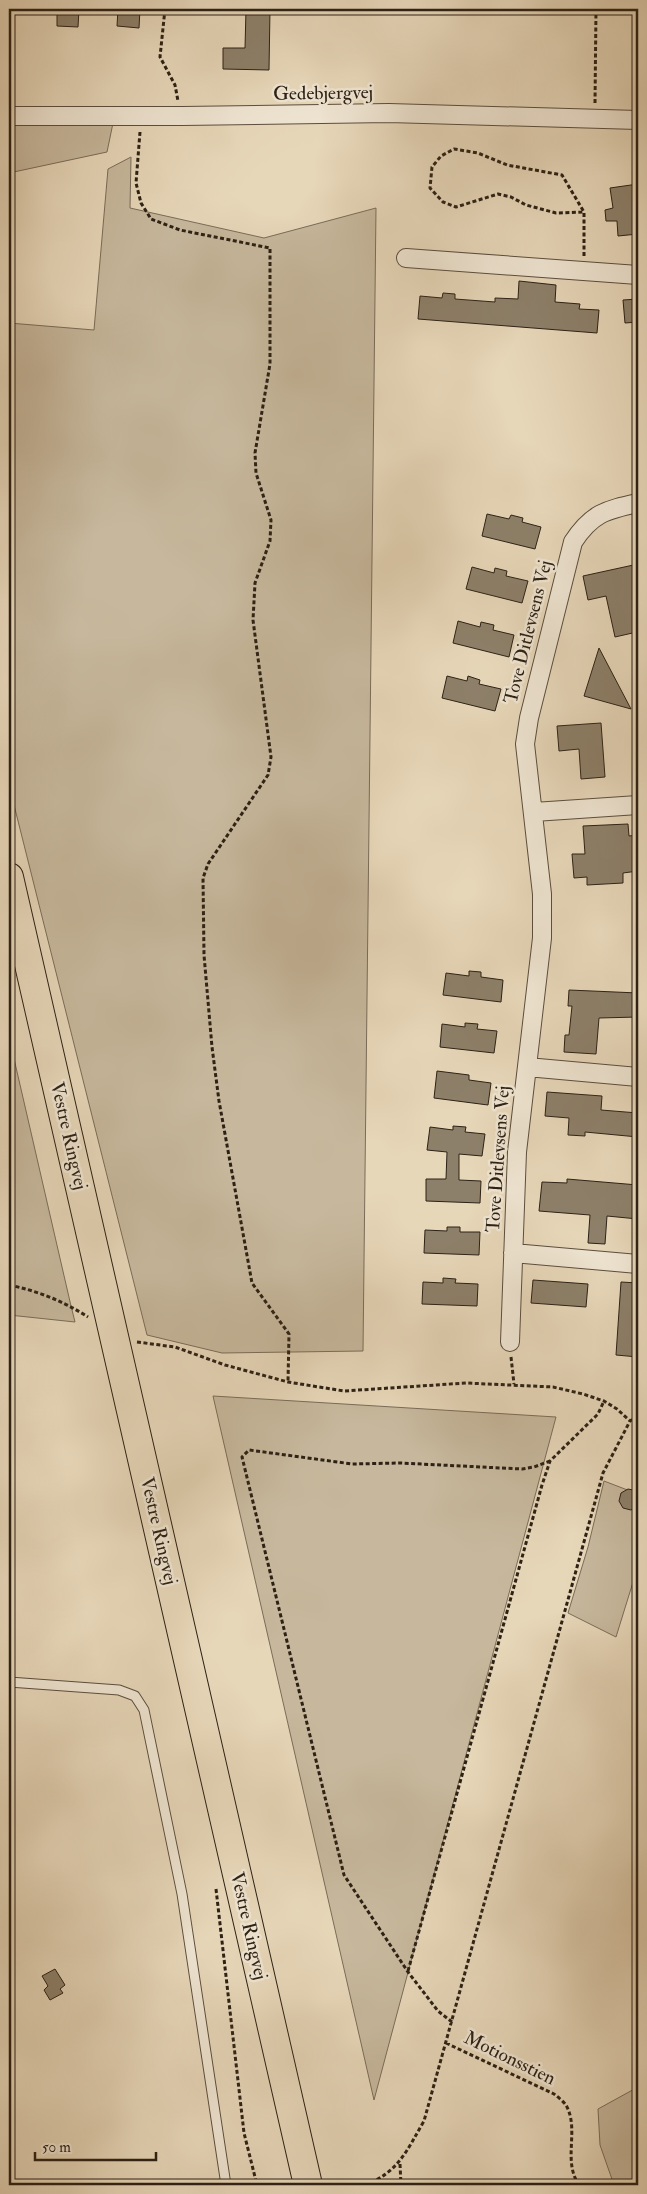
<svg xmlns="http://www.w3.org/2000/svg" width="647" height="2194" font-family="'IM FELL Double Pica',serif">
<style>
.green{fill:#c7b89d;stroke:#7a6c59}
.building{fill:#8d806a;stroke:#2c2115}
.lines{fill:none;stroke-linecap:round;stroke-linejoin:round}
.lane-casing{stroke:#5b4e3e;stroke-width:11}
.street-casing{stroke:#5b4e3e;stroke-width:20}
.primary-casing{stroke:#2c2115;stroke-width:30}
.path{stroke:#2c2115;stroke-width:3;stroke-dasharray:4 2.5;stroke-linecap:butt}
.lane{stroke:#efe5d2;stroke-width:9}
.street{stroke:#efe5d2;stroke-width:18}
.primary{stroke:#e7d7b9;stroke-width:28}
.labels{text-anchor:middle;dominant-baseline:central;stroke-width:5;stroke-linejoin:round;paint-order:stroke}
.street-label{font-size:19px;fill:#2c2115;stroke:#efe5d2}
</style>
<rect width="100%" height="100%" fill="#e7d7b9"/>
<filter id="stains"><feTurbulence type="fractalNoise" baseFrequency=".004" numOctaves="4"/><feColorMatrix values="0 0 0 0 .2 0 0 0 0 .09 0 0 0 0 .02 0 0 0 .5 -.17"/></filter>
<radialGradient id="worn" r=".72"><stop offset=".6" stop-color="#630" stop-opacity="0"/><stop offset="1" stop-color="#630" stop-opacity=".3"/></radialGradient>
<path class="green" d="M113,123L107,152L9,173V125Z
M131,157L130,208L264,238L376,208L363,1351L222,1353L147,1335L9,785V323L94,330L108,169Z
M9,1037L71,1306L75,1322L9,1315Z
M213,1396L556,1417L374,2100Z
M604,1481L638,1494V1566L616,1637L568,1613L588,1547Z
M638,2087V2185H614L600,2145L598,2109Z"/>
<path class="building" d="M57,9H79L78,27L57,26Z
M118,9H140L139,28L117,26Z
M246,9H270L269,70L223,69V48H245Z
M638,184V234L618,236L617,221H606L605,210L613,208L610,188Z
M519,281L556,285L555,302L580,304L579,309L599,310L597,333L418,319L420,296L442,298L443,293L455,294V299L495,302V298L518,299Z
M638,299V322L625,323L623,300Z
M487,514L509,519L511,515L523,518L522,522L541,527L535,549L482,536Z
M638,564V608L633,609L637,632L615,637L606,596L588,600L583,576Z
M472,567L494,573L495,568L507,571L506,576L528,581L522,603L466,589Z
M458,621L480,627L481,622L494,625L493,630L514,635L509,657L453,643Z
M599,648L631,709L584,696Z
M447,676L467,681L468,676L480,680L479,684L501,689L495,711L442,698Z
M601,723L605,777L581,779L579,749L559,751L557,726Z
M628,824L629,836L638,835V871L623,873V883L587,885V877L574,878L572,854H585L583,826Z
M469,971L481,972V977L503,980L501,1002L443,995L446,973L469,976Z
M569,990L638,993V1017L599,1018L596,1054L564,1052L565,1035H569L572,1006H568Z
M465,1023L478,1024L477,1029L497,1031L494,1053L440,1047L442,1024L465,1027Z
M437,1071L469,1075V1080L491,1083L488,1105L434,1098Z
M547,1092L602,1096L601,1110L638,1113V1137L585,1132V1136L568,1135L569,1118L545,1116Z
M453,1126L466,1127L465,1132L485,1134L482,1156L459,1154V1180L481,1181L480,1203L426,1201V1179H446L447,1152L427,1150L430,1127L453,1130Z
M567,1179L638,1185V1219L607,1216L605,1244L588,1243L590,1215L539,1211L542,1182L567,1183Z
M447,1227H460V1232H480L479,1255L424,1253L425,1230L447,1231Z
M443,1278L456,1279L455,1283L478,1284L477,1306L422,1304L423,1282L443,1283Z
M533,1280L588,1284L586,1307L531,1303Z
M621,1282L638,1283V1357L616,1355Z
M628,1489L638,1491V1506L631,1510L623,1508L619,1501L621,1493Z
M55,1969L65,1985L60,1989L63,1993L50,2000L44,1990L48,1986L42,1976Z"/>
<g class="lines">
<defs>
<path id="lane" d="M9,1682L119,1690L135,1696L144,1710L182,1894L226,2185"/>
<path id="street" d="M9,116H182L389,113L638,120
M406,258L638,275
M534,812L638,805
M527,1067L638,1077
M513,1253L638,1264
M510,1342L517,1152L542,938V894L525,744L529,718L573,542C592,513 606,510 638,503"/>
<path id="primary" d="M9,877L308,2185"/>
</defs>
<use href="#lane" class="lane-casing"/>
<use href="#street" class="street-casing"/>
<use href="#primary" class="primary-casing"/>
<path class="path" d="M165,9L160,57L175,85L178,101
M595,103L596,9
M140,132L136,183L141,203L151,219L180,230L270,248V364L255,453L256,473L271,520L270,541L255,583L253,620L271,757L268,775L208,864L203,878L204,955L212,1047L219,1101L252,1283L289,1334L288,1382
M584,256V212L562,175L507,165L478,153L454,149L441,156L432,167L430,188L443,202L456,207L498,194L511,197L526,205L556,213L584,212
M9,1285C38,1291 63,1301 88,1317
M137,1342L175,1347L225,1365L288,1382L344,1391L466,1383L553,1387L583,1394L604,1401L617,1409L630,1421
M511,1357L514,1384
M216,1889L244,2133L257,2185
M408,1971L542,1485L550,1461L598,1414L604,1401
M452,2022L438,2011L408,1972L344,1875L242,1457L249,1450L352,1464L400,1463L522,1469L534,1467L550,1461
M446,2043L554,2094C558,2097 563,2101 566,2105C580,2130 562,2160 579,2185
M400,2164L401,2185
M365,2185C399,2172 407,2150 424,2121L603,1473L630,1421L638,1416"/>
<use href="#lane" class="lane"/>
<use href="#street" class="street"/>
<use href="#primary" class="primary"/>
</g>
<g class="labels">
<g class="street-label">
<text transform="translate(323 93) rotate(-1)">Gedebjergvej</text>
<text transform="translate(528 632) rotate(-76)">Tove Ditlevsens Vej</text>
<text transform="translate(69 1136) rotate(77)">Vestre Ringvej</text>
<text transform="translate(498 1159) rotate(-86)">Tove Ditlevsens Vej</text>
<text transform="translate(159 1531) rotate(77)">Vestre Ringvej</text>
<text transform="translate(249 1926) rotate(77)">Vestre Ringvej</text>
<text transform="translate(510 2058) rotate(26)">Motionsstien</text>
</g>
</g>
<rect width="647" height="2194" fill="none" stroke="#e7d7b9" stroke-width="30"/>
<rect x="10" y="10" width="627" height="2174" fill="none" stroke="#2c2115" stroke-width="2.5"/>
<rect x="15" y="15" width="617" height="2164" fill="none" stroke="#2c2115"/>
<path d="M35 2152v8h121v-8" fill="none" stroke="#2c2115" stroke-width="2.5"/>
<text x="42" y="2152" font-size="15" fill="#2c2115" stroke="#efe5d2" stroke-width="4" paint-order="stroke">50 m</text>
<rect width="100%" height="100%" filter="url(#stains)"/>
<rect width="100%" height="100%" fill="url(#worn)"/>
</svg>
